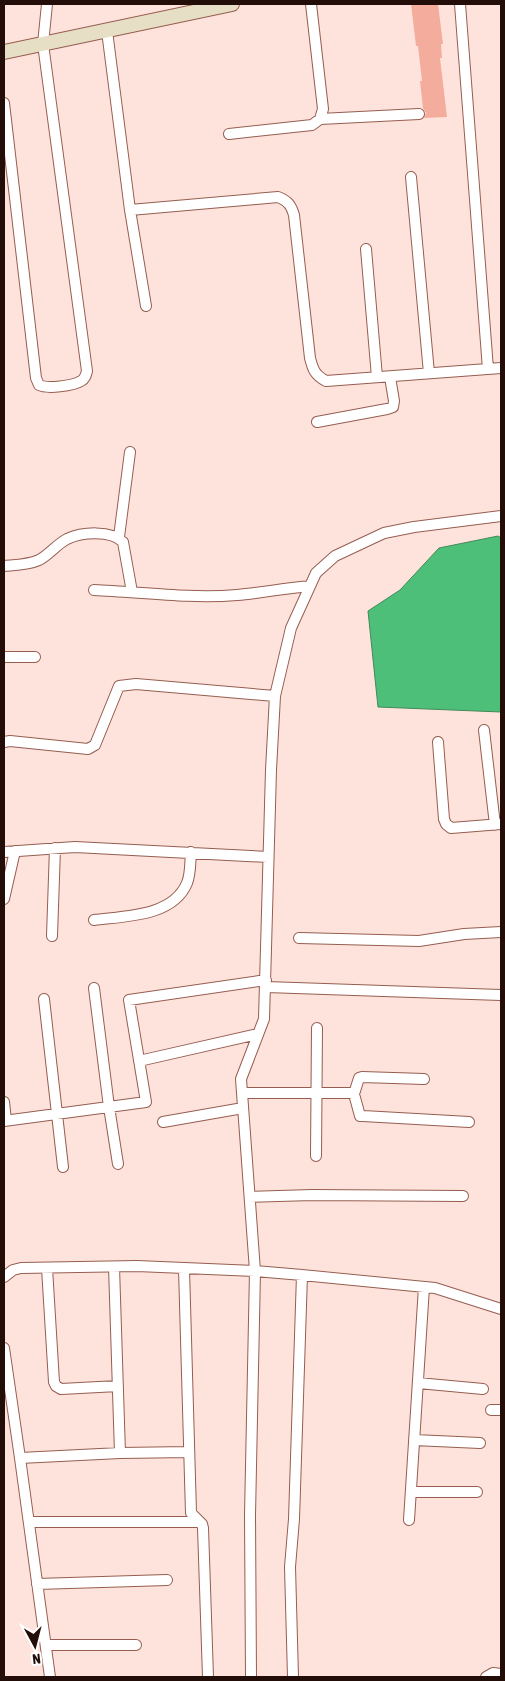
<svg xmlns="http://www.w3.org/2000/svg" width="505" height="1681" font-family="'Asap Condensed',sans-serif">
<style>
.water{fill:#4ebf79;stroke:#418a57}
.building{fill:#f4ad9d}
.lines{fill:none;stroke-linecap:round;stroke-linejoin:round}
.minor-casing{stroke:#965d50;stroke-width:12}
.secondary-casing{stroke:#965d50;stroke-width:16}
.minor{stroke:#fff;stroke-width:10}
.secondary{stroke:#e6dfc6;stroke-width:14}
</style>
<rect width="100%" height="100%" fill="#fee3dc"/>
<path class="water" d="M498,536L501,538V712L378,707L368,611L400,590L439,548Z"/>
<path class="building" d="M411,4H438L443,44H441L442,58H440L447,117L424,118L426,113L423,108L420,81H422L418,46H416Z"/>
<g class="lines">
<defs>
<path id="minor" d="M460,4L488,369
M107,31L130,210L146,306
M4,103L36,378L39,385C47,389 73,386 81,381C85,379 86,375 87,371L43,44L47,4
M320,119L419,114
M229,134L312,125L320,119L323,109L311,4
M411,177L429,373
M130,210L278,197C288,201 291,205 294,215L310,358C313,370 315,375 326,381L501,368
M366,249L377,377
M317,422L387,409L393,407L394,401L390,377
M119,537L130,452
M4,566C15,565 28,565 39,560C49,555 57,544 67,539C82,532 111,530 123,542L132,592
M94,590C141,592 190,599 237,595C261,593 285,588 310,586
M4,657H35
M484,730L495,825
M4,742L10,741L88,749L95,745L119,686L136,684L275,696
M438,742L444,819L446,824L451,828L501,824
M4,852L75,847L268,857
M4,899L15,851
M94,920C124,916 173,917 187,883C191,873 190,862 191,852
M52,936L55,848
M299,938L419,941L464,934L501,932
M266,987L501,995
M94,988L109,1107L118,1164
M44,999L63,1167
M139,1061L258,1034
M242,1093H350L354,1094L360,1116H363L469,1122
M354,1094L359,1078L362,1077L424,1079
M4,1102L6,1120
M4,1121L146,1102L129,1000L266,980
M163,1122L243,1108
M316,1156L317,1028
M250,1197L312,1195L463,1196
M114,1267L120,1453
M47,1268L54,1382L56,1386L61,1389L118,1386
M184,1269L191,1513L202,1524L203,1528L208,1677
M4,1277L13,1270L21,1268L137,1266L255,1271L302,1275L435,1288L501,1309
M4,1348L20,1458L50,1677
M418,1383L483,1389
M491,1410H501
M414,1440L480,1443
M20,1458L120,1453L189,1452
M411,1492H477
M409,1520L424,1287
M29,1522H200
M37,1584L167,1580
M46,1645H136
M251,1677L250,1515L255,1271L241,1079L264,1019L271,770L275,696L291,628L316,573L335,556L384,533L414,527L501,516
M293,1677L290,1567L294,1519L302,1275
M486,1677L493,1673L501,1674"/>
<path id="secondary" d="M4,52L232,4"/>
</defs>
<use href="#minor" class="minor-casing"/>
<use href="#secondary" class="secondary-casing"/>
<use href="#minor" class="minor"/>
<use href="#secondary" class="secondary"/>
</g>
<rect width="505" height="1681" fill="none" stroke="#230d08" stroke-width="10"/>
<g transform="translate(35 1646) rotate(173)" stroke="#ffffff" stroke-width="4" paint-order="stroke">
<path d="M0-4L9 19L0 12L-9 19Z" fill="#230d08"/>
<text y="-8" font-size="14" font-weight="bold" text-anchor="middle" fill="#230d08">N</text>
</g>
</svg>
